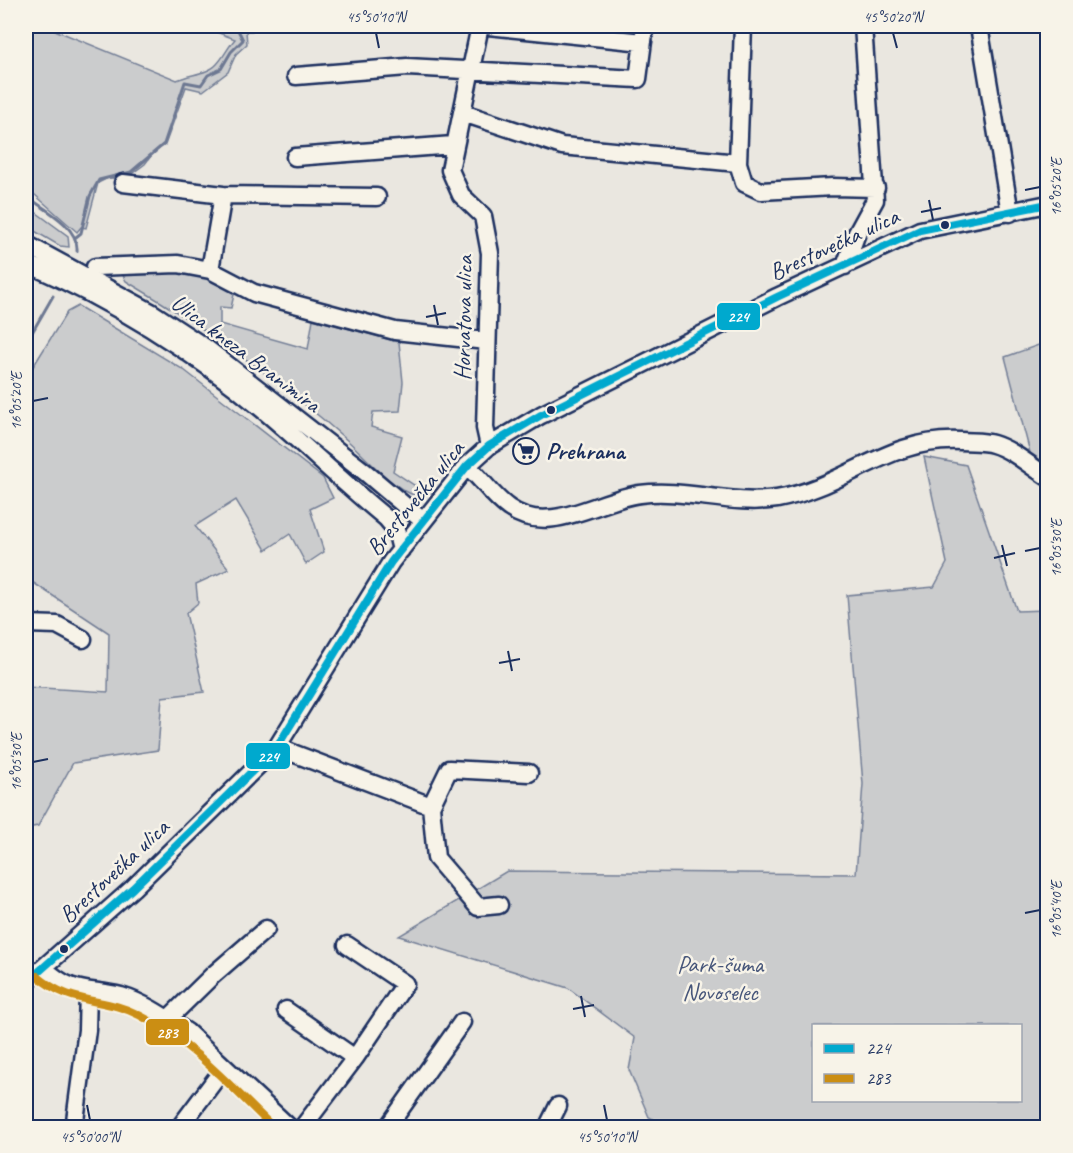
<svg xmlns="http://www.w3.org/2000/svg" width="1073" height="1153" font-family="Caveat,sans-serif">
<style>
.green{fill:#cbcccd;stroke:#737e96;stroke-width:1.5;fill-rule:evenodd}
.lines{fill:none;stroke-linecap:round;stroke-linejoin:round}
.stream{stroke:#6d7892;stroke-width:3}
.minor-casing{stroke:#1b2f5e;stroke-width:21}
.minor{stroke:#f7f3e8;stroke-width:16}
.bus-1-casing{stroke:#f7f3e8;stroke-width:12}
.bus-2-casing{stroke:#f7f3e8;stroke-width:12}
.bus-1{stroke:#00a9ce;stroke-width:8}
.bus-2{stroke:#cb8e13;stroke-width:8}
.ticks{fill:none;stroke:#1b2f5e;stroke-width:2}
.bus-dot{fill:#1b2f5e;stroke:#f7f3e8;stroke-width:2}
.labels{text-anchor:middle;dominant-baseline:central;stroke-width:5;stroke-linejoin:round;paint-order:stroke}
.street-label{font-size:24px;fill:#1b2f5e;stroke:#f7f3e8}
.poi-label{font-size:24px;font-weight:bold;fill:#1b2f5e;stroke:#f7f3e8;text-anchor:start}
.park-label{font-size:24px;fill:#47567a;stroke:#f7f3e8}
.line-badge{stroke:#f7f3e8;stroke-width:2}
.badge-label{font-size:16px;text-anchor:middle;font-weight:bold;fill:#fff}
.neatline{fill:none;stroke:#1b2f5e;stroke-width:2}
.ticks-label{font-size:15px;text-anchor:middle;fill:#1b2f5e}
</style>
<rect width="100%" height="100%" fill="#eae7e0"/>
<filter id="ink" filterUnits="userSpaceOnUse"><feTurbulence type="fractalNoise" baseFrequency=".0167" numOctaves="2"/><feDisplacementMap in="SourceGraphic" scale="12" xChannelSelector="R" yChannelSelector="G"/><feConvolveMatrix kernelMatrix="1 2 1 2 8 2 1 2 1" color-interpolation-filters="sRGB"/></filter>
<g filter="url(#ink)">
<path class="green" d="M26,26H45L177,80C190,74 208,74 217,64C224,57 228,47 235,39L200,26H256L252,31H246L247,44L236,54L228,72L203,91L186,87L165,145L154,152L145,164L126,178H108L98,183L86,228L81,227L77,232L26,187Z
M26,205L68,236L69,247L60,246L26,226Z
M187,269L235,290L231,308L220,307V324L308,349L313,319L399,342L403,382L400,411L373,412L371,427L402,436L393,471L414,485L435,491L423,497C399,496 366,457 348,441C279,380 205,327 126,281L120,270Z
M78,306L184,370L323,478L333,498L310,509L324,552L306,564L290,534L266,550L236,500L195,526L229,569L196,584L198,603L186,613L204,692L162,697L158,750L73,763L38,826L26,828V687L108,692L109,633L26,578V378L67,312Z
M1047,342V471L1033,464L1005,357Z
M924,457L966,465L1017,611L1047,610V1127H669L649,1117L629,1070L635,1038L568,988L399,936L507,871L856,874L863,784L847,595L934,587L947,563ZM814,1026H1020V1100H814Z"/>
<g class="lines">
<path class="stream" d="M26,196C44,209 79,226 77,251
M76,237L81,233L90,196L99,180L131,172L164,144L185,82L201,85L208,75L221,69L231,52L243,40L236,26
M26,343L53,296"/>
<defs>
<path id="minor" d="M480,26L450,170L461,195L483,216L490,253L485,428L489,446
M488,26L643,42
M743,26L738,163L744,183L761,191L833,187L876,188
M979,26L1010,213
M296,76L407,67L638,79L645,26
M463,113L562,146L738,163
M295,157L453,145
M123,183L223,195L377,197
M26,244L151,312L206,348L365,472L423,521
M26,263C110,300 192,350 262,409C305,445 343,483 386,518L396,530L401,550
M845,266L857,233L875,200L863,26
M95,267L178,264L210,270L254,293L395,331L486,341
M210,270L223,195
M467,466C482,479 493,497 509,508C549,537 599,499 640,494C686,488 731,506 777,499C846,487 887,437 961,441C972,442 983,441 993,444C1013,450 1030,466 1048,477
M26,624L57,625L83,639
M277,747L431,806L436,858L478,907L499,905
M431,806L449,769L529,773
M44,968C72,995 88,988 121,996C145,1003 167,1019 187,1032L290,1128
M26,983L133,888L277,747L391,562L467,466L489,446L541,415L777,297L920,230L1048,204
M286,1010L355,1058
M168,1019L213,975L266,929
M74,1128L87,1030L88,991
M179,1128L224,1068
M302,1128L355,1058L405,984L347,945
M387,1128L462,1022
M547,1128L558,1106"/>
</defs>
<use href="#minor" class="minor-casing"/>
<use href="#minor" class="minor"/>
<defs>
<path id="bus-1" d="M26,983L133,888L277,747L391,562L467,466L489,446L541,415L777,297L920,230L1048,204"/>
<path id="bus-2" d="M37,976C73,1007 102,996 139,1015C191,1041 232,1088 274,1128"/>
</defs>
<use href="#bus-1" class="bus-1-casing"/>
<use href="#bus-2" class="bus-2-casing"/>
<use href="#bus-1" class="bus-1"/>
<use href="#bus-2" class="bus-2"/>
</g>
</g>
<path class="ticks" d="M376,33L379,48M893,33L897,48M1025,190L1040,187M929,200L933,220M921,212L941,208M434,305L438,325M426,317L446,313M33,401L48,398M1002,545L1007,566M1025,551L1040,548M994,558L1015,553M508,651L512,671M499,663L520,659M33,762L48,759M1025,913L1040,910M581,996L585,1017M573,1009L594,1005M87,1105L90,1120M604,1105L607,1120"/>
<defs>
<symbol id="supermarket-ring" viewBox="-11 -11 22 22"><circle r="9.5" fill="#f7f3e8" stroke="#1b2f5e" stroke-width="1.5"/><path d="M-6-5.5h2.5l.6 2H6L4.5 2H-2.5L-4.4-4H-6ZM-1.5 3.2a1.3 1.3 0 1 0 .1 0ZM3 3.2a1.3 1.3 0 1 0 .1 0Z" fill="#1b2f5e"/></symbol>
</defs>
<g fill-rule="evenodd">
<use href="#supermarket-ring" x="511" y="436" width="30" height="30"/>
</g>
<g class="bus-dot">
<circle cx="945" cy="225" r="5"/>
<circle cx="551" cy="410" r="5"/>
<circle cx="64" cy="949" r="5"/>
</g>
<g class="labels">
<g class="street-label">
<text transform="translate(834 244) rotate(-25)">Brestovečka ulica</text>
<text transform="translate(463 318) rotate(-89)">Horvatova ulica</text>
<text transform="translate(246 353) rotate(37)">Ulica kneza Branimira</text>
<text transform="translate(415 498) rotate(-51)">Brestovečka ulica</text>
<text transform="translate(114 871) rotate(-43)">Brestovečka ulica</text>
</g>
<g class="poi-label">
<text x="546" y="451">Prehrana</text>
</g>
<g class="park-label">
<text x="720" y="964">Park-šuma<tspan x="720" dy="28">Novoselec</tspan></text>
</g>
</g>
<g class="line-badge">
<rect x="716" y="302" width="45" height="29" rx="6" fill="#00a9ce"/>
<rect x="245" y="742" width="46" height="28" rx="6" fill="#00a9ce"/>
<rect x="145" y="1018" width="45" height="28" rx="6" fill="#cb8e13"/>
</g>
<g class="badge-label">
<text x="738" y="322">224</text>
<text x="268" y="762">224</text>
<text x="167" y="1038">283</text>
</g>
<rect width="1073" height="1153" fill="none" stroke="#f7f3e8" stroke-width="66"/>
<rect x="812" y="1024" width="210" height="78" fill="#f7f3e8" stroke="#9fa5b1" stroke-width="1.5"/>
<rect x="824" y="1044" width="30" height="9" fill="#00a9ce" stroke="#9fa5b1" stroke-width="1.5"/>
<text x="866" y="1054" font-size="18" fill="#1b2f5e">224</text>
<rect x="824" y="1074" width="30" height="9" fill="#cb8e13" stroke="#9fa5b1" stroke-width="1.5"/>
<text x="866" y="1084" font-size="18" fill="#1b2f5e">283</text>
<rect x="33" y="33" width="1007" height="1087" class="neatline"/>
<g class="ticks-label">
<text x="376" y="22">45°50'10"N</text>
<text x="893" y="22">45°50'20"N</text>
<text transform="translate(1056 187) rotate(-90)" y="5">16°05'20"E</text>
<text transform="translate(16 401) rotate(-90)" y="5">16°05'20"E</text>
<text transform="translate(1056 548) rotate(-90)" y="5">16°05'30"E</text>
<text transform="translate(16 762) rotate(-90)" y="5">16°05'30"E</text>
<text transform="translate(1056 910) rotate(-90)" y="5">16°05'40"E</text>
<text x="90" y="1142">45°50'00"N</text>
<text x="607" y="1142">45°50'10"N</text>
</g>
</svg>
